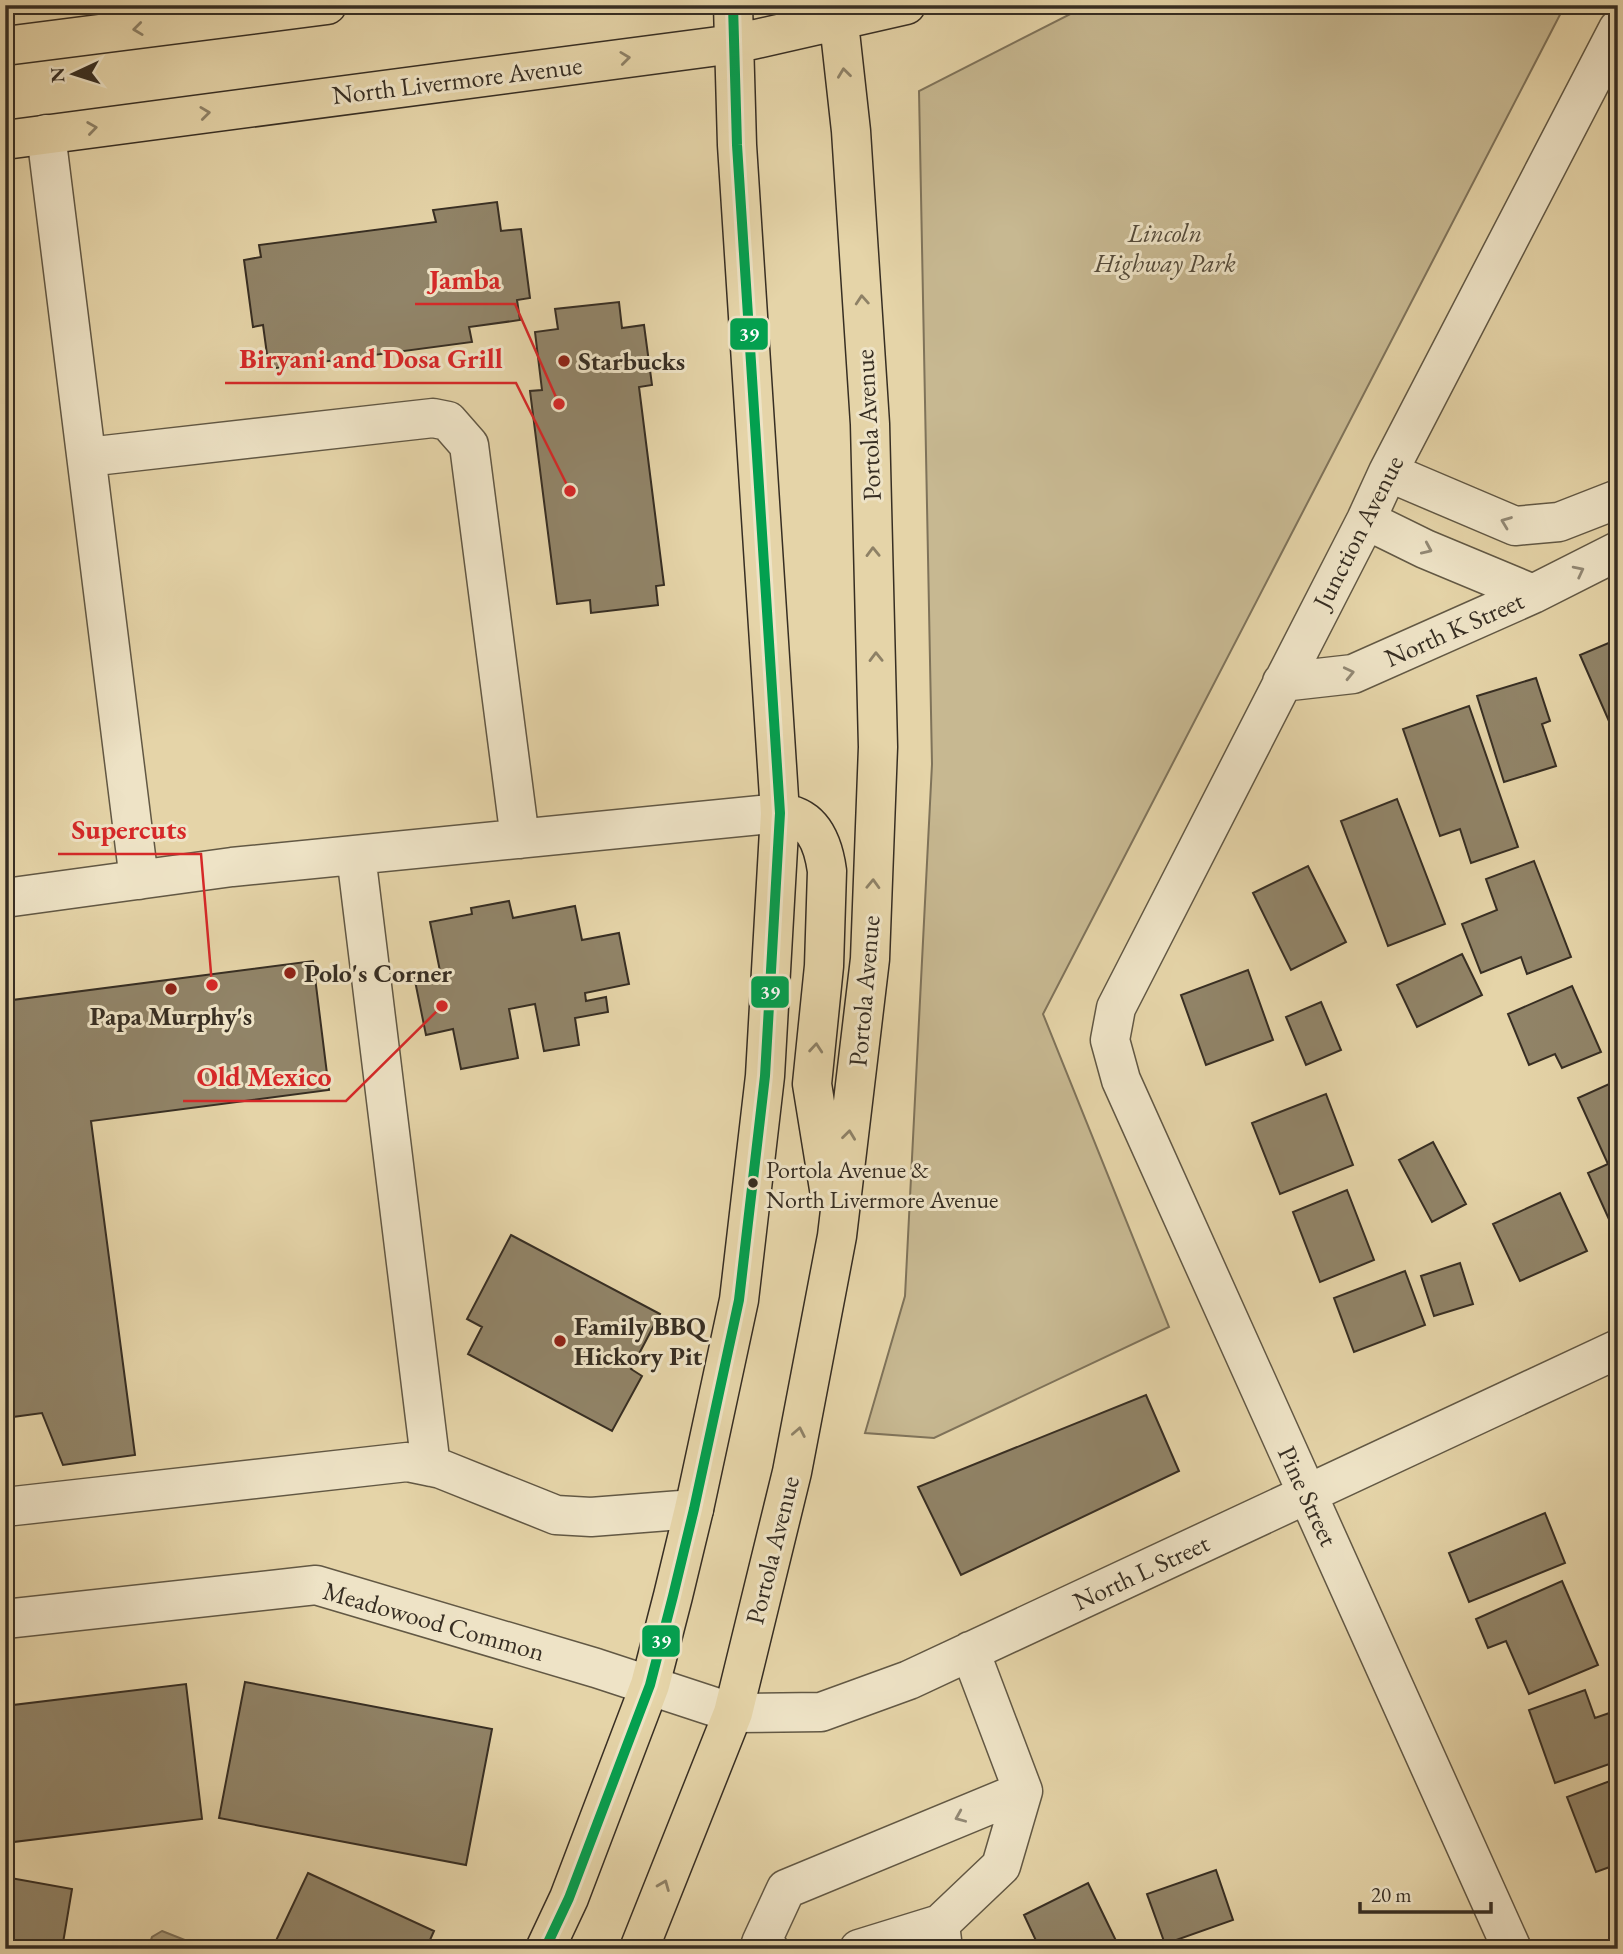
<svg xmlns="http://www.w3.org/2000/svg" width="1623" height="1954" font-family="'EB Garamond',serif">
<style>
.green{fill:#c7b891;stroke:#7f735a;stroke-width:2}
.water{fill:#aa9c7b;stroke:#7c7058;stroke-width:2}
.building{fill:#918468;stroke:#372e23;stroke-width:2}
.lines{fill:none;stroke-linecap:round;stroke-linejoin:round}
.minor-casing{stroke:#625844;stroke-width:41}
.major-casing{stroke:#372e23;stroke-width:41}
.minor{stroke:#eee3c6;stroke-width:38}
.major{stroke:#e5d4a8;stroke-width:38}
.bus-1-casing{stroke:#eee3c6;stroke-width:16}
.bus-1{stroke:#03a04f;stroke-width:10}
.oneway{stroke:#8e8166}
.oneway2{stroke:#928874}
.poi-dot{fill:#8f2418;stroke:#eee3c6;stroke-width:2.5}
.bus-dot{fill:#372e23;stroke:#eee3c6;stroke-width:2.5}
.labels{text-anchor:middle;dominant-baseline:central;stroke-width:6;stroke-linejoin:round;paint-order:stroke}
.bus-label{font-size:24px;fill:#372e23;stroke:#eee3c6;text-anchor:start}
.street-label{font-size:26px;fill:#372e23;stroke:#eee3c6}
.park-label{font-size:26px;font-style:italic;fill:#544a39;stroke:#eee3c6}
.poi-label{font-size:26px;font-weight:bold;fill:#372e23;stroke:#eee3c6;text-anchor:start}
.leader{fill:none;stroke:#d62828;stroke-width:2.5}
.callout-dot{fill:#d62828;stroke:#eee3c6;stroke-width:2.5}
.callout-label{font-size:28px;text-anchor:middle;font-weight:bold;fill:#d62828;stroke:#eee3c6;stroke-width:6;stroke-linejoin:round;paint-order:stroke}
.line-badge{stroke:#eee3c6;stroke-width:2.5}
.badge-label{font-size:19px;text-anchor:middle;font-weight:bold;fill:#fff}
</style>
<rect width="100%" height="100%" fill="#e5d4a8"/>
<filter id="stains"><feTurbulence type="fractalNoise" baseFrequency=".00286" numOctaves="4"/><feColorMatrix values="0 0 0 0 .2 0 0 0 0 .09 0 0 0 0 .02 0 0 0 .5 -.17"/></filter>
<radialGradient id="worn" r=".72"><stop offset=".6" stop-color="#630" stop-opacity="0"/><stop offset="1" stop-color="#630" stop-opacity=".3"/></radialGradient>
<path class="green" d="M1088,5H1565L1043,1014L1169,1327L934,1438L865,1433L905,1296L932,764L919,91Z"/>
<path class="water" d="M162,1931L185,1940L189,1949H148L152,1937Z"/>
<path class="building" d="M497,202L501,231L521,229L530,298L517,300L520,320L469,327L472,342L269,369L263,325L253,327L244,260L261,257L259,245L436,222L433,210Z
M619,302L622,328L644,325L652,385L639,387L664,585L656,586L658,605L591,613L590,600L557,604L530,391L542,390L535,332L558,329L555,309Z
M1618,639V726L1612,728L1580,655Z
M1536,678L1550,721L1542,724L1556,766L1504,782L1477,696Z
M1469,706L1518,847L1471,863L1460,829L1440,836L1403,729Z
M1397,799L1445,924L1388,946L1341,821Z
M1534,861L1571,957L1527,974L1521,957L1481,973L1462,924L1497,910L1486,879Z
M1308,866L1346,942L1291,970L1253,893Z
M509,901L513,918L575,906L582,940L619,933L629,984L585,993L586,1001L606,997L608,1012L575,1018L579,1045L544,1051L535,1004L509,1009L518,1058L461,1069L453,1029L426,1035L414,976L440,971L430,922L472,914L471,908Z
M1462,954L1482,995L1417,1027L1397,985Z
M313,961L329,1090L91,1121L135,1455L63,1465L42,1413L5,1418V1001Z
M1248,970L1273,1040L1206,1065L1181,995Z
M1572,986L1601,1052L1562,1068L1555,1054L1529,1065L1508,1014Z
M1321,1002L1341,1050L1306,1065L1286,1017Z
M1618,1080V1237H1617L1588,1173L1608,1164L1578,1098Z
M1326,1094L1353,1165L1280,1194L1252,1123Z
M1433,1142L1466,1204L1432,1222L1399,1160Z
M1347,1190L1374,1260L1320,1282L1293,1212Z
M1560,1193L1587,1251L1520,1281L1493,1224Z
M511,1235L660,1314L631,1369L642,1376L612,1431L468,1354L482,1327L467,1319Z
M1460,1263L1473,1304L1434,1316L1421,1276Z
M1405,1271L1425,1325L1354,1352L1334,1298Z
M1146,1395L1179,1471L961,1575L918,1487Z
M1545,1513L1565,1563L1469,1602L1449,1553Z
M1562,1581L1598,1665L1529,1694L1506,1641L1488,1648L1476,1619Z
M245,1682L492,1729L466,1865L219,1818Z
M186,1684L202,1819L5,1843V1706Z
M1585,1690L1595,1718L1618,1710V1761L1555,1783L1529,1710Z
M1618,1778V1864L1596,1872L1567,1797Z
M1216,1870L1233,1920L1165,1944L1147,1894Z
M308,1873L434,1931L426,1949H272Z
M5,1877L72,1889L62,1949H5Z
M1088,1883L1120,1949H1035L1039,1947L1024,1915Z"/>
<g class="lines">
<defs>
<path id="minor" d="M46,134L139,880
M87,457L433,418L448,421L469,445L520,839
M1388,472L1515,526L1559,522L1618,499
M1366,520L1425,549L1533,594
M1282,682L1353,674L1533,594L1618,551
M356,855L431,1467
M5,898L232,867L780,813
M5,1507L407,1462L441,1469L556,1515L591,1517L694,1509
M5,1619L316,1585L596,1668L733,1713L821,1712L909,1680L1618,1349
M769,1949L761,1943L786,1889L1023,1791
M859,1949L940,1924
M943,1949L940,1924L1001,1866L1023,1791L970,1651
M1512,1949L1121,1080L1110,1040L1116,1008L1366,520L1388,472L1618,29"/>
<path id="major" d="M5,46L327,5
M5,140L734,44L906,5
M780,813C813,816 823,842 827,871L824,966L812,1084L829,1189
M545,1949L569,1898L650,1685L673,1596L694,1509L739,1300L765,1076L780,813L737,145L733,5
M639,1949L733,1713L792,1472L837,1236L870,959L878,747L870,424L851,131L837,5"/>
</defs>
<use href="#minor" class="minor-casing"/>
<use href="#major" class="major-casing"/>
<use href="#minor" class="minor"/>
<use href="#major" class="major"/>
<defs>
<path id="bus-1" d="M545,1949L569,1898L650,1685L673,1596L694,1509L739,1300L765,1076L780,813L737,145L733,5"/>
</defs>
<use href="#bus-1" class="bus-1-casing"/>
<use href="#bus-1" class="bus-1"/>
</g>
<defs><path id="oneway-chevron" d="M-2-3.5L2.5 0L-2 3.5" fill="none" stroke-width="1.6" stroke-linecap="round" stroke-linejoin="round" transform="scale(1.75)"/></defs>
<g class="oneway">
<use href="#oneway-chevron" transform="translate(138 29) rotate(173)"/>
<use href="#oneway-chevron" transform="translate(625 58) rotate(-7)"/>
<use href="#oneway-chevron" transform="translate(844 73) rotate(-97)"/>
<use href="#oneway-chevron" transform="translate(205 113) rotate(-7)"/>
<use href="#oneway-chevron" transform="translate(92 128) rotate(-8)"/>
<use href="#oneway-chevron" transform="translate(862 300) rotate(-94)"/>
<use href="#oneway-chevron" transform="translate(873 552) rotate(-91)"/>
<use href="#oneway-chevron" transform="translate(876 657) rotate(-91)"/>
<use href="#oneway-chevron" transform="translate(873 884) rotate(-88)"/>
<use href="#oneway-chevron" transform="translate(816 1048) rotate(-85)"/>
<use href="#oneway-chevron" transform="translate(849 1135) rotate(-83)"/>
<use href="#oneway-chevron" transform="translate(799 1432) rotate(-79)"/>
<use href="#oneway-chevron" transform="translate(664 1885) rotate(-68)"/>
</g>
<g class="oneway2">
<use href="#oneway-chevron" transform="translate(1506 522) rotate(-159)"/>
<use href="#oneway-chevron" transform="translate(1427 549) rotate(24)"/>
<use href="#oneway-chevron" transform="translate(1579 571) rotate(-27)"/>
<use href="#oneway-chevron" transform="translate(1349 673) rotate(-13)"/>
<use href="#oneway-chevron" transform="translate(960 1817) rotate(157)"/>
</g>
<g class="poi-dot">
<circle cx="564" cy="361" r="7"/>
<circle cx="290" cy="973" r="7"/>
<circle cx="171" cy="989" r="7"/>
<circle cx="560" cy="1341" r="7"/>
</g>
<circle class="bus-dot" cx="753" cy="1183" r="6"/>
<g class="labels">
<g class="bus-label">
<text x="766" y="1169">Portola Avenue &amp;<tspan x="766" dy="30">North Livermore Avenue</tspan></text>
</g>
<g class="street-label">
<text transform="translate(457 80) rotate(-7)">North Livermore Avenue</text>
<text transform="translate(868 425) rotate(-93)">Portola Avenue</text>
<text transform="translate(1358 532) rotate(-63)">Junction Avenue</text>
<text transform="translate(1454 629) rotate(-24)">North K Street</text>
<text transform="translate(864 991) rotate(-85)">Portola Avenue</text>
<text transform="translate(1308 1496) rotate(65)">Pine Street</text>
<text transform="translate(772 1550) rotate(-76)">Portola Avenue</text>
<text transform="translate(1141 1572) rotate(-25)">North L Street</text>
<text transform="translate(434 1621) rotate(16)">Meadowood Common</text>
</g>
<g class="park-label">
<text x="1165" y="233">Lincoln<tspan x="1165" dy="30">Highway Park</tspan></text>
</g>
<g class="poi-label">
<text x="578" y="361">Starbucks</text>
<text x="304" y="973">Polo's Corner</text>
<text x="171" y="1016" text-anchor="middle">Papa Murphy's</text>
<text x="574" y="1326">Family BBQ<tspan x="574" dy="30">Hickory Pit</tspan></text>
</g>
</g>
<path class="leader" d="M559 404L515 304H415M570 491L516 383H225M212 985L201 854H58M442 1006L346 1101H183"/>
<g class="callout-dot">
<circle cx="559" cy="404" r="7"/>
<circle cx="570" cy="491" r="7"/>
<circle cx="212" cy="985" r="7"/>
<circle cx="442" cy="1006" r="7"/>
</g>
<g class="callout-label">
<text x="465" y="289">Jamba</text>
<text x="371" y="368">Biryani and Dosa Grill</text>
<text x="129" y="839">Supercuts</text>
<text x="264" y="1086">Old Mexico</text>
</g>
<g class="line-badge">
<rect x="729" y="317" width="40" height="34" rx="7" fill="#03a04f"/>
<rect x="750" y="975" width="40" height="34" rx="7" fill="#03a04f"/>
<rect x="641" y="1624" width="40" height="34" rx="7" fill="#03a04f"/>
</g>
<g class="badge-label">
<text x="749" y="341">39</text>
<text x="770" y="999">39</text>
<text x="661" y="1648">39</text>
</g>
<rect width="1623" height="1954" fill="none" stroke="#e5d4a8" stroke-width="28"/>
<rect x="7" y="7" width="1609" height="1940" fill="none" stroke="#372e23" stroke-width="3.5"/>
<rect x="14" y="14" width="1595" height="1926" fill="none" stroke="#372e23" stroke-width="2"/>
<g transform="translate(74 74) rotate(266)" stroke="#eee3c6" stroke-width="5" paint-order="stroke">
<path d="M0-5L12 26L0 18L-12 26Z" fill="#372e23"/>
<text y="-10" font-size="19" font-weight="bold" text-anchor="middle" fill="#372e23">N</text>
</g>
<path d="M1360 1902v10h131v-10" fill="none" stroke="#372e23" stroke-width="3.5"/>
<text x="1371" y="1902" font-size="21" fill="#372e23" stroke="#eee3c6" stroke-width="5" paint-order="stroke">20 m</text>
<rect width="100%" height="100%" filter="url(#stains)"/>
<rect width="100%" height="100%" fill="url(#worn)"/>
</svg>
